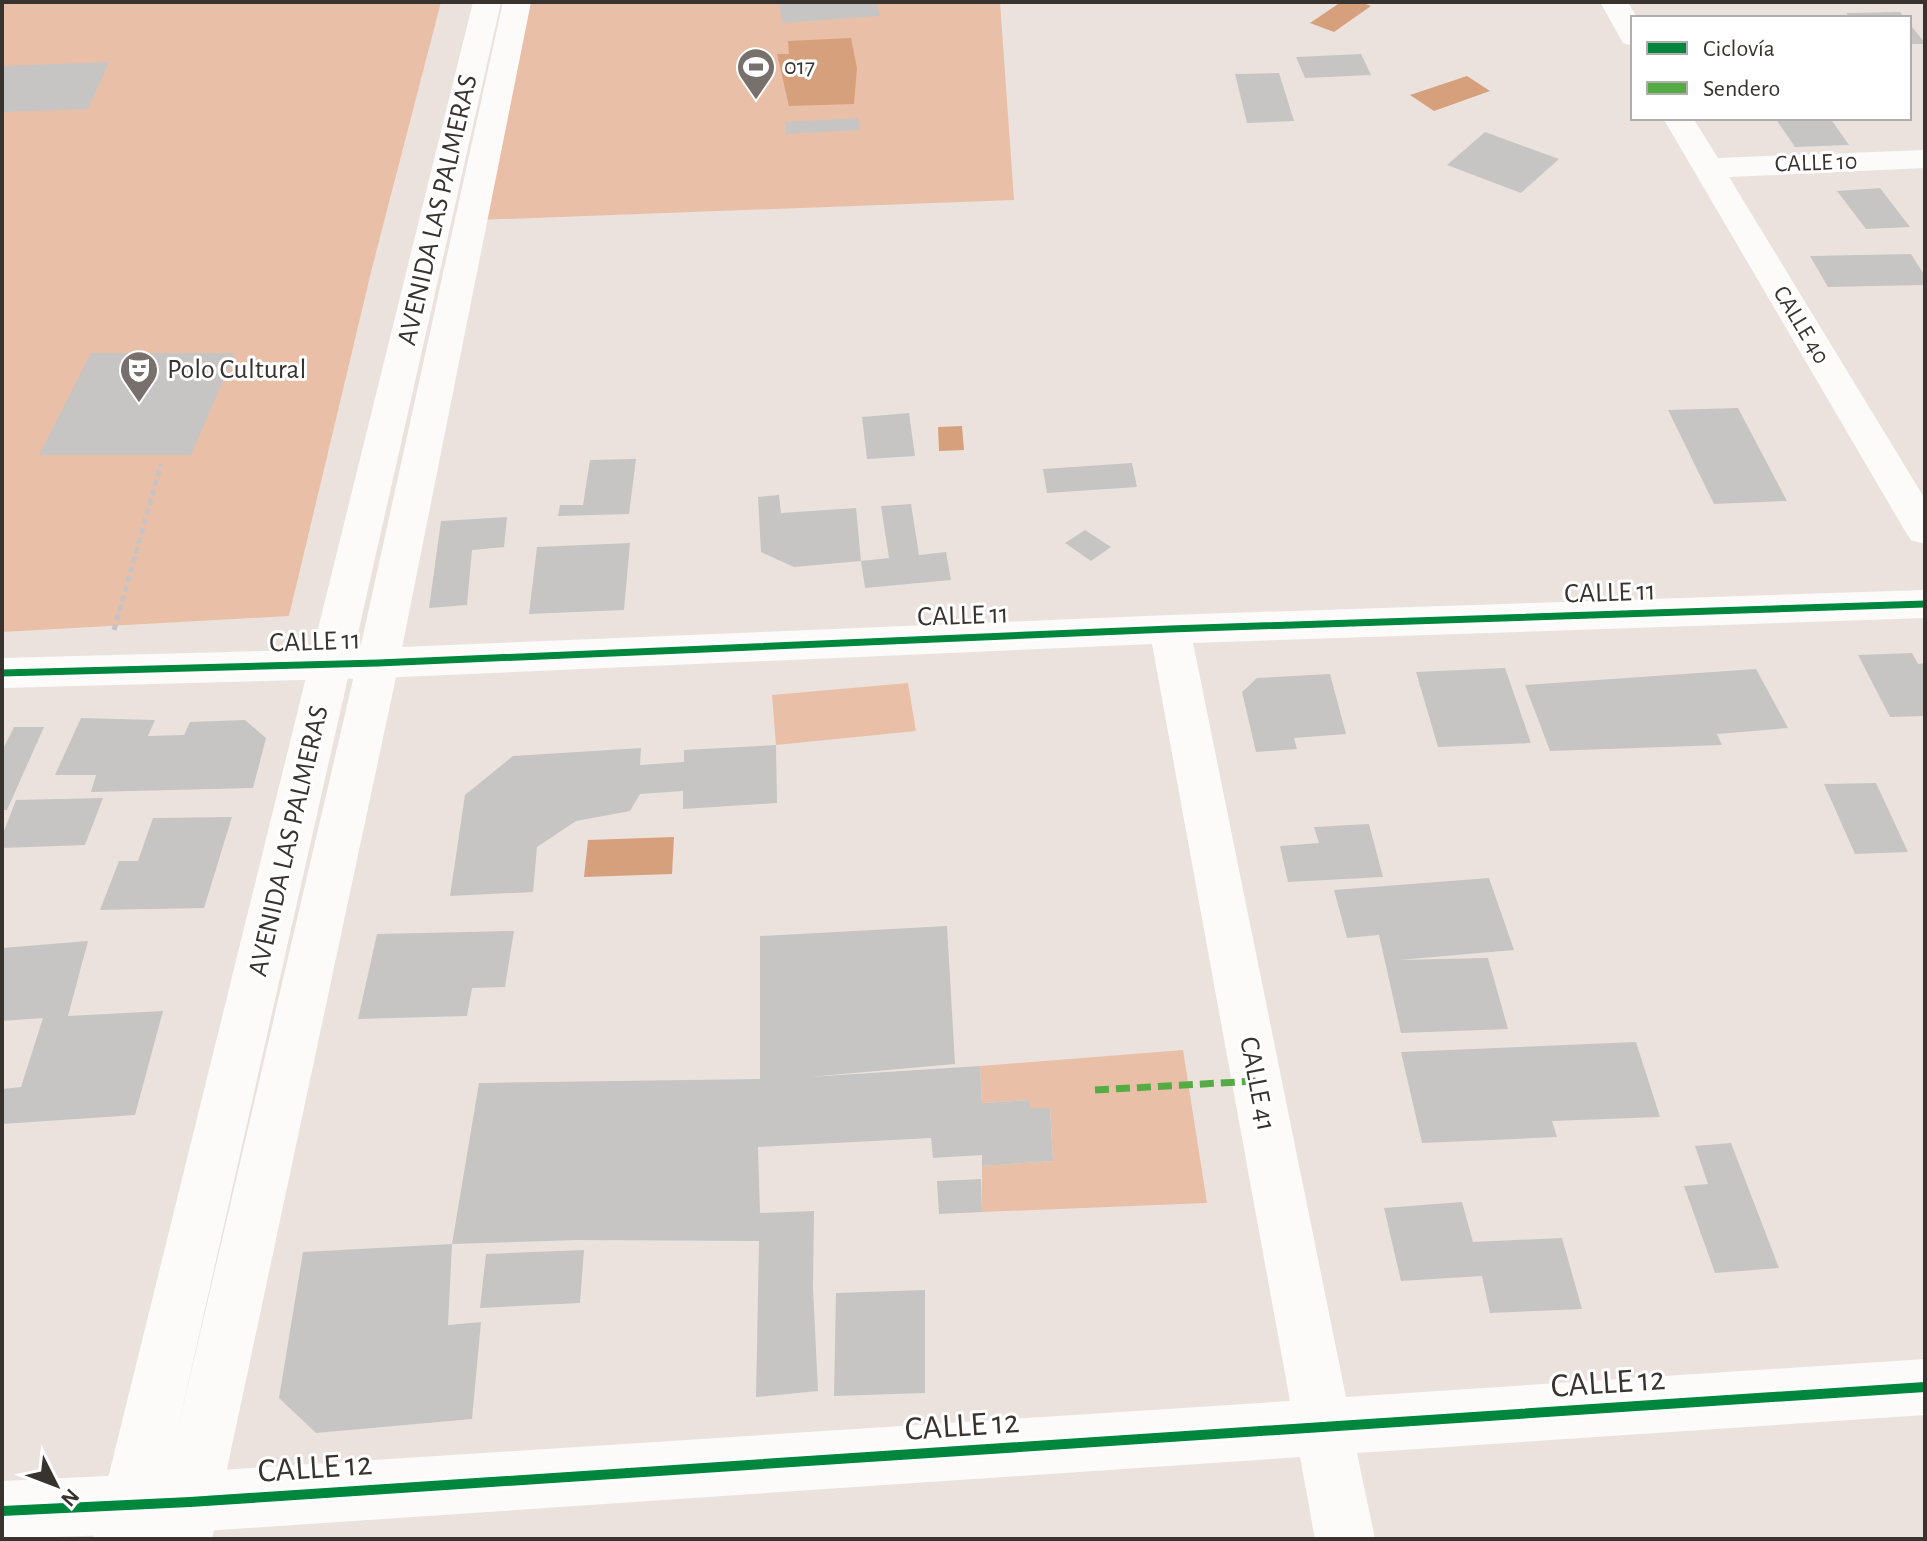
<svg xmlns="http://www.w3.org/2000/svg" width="1927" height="1541" font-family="'Alegreya Sans',sans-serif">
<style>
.green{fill:#e9c0a7}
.water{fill:#d7a07d}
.building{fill:#c6c5c4}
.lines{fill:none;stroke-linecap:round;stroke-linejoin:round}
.path{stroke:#c8c3c2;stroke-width:5;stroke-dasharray:6 4;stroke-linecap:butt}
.minor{fill:#fcfbfa;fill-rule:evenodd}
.secondary{fill:#fcfbfa;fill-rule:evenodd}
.quiet{stroke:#55ac45;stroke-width:7;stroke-dasharray:14 7;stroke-linecap:butt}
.cycleway-far1-casing{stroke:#fff;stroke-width:12}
.cycleway-casing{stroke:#fff;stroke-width:15}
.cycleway-far1{stroke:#00873e;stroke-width:7}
.cycleway{stroke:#00873e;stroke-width:10}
.labels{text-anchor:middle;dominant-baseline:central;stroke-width:6;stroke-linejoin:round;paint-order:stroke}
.far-poi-label{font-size:24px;fill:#393330;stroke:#fff;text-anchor:start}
.far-street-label{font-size:24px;fill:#393330;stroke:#fff}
.street-label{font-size:28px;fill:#393330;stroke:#fff}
.poi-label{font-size:28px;fill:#393330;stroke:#fff;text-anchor:start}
.near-street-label{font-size:34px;fill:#393330;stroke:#fff}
</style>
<rect width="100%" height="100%" fill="#ebe2de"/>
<path class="green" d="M2,2H441L372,268L289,616L2,632Z
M528,2H1000L1014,200L478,220Z
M908,683L916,731L776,745L772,695Z
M1183,1050L1207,1203L982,1212V1166L1053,1161L1050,1108H1029V1100L982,1103L980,1066Z"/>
<path class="water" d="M1341,2H1360L1371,6L1334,32L1310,23Z
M851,38L857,68L854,104L789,106L777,54H789L788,41Z
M1467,76L1490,91L1434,111L1410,95Z
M962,426L964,450L939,451L938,427Z
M674,837L672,874L584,877L588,840Z"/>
<path class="building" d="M779,2H876L880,16L782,23Z
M1900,12L1905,18H1850L1846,13Z
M1909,23L1925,43V44H1909Z
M1361,54L1371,75L1305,78L1296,57Z
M109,62L88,109L2,112V66Z
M1279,73L1294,121L1247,123L1235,74Z
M858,118L860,130L786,134L785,122Z
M1775,118H1830L1849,145L1795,147Z
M1485,132L1559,159L1521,193L1447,165Z
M1880,188L1910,227L1866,229L1837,191Z
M1911,254L1925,276V285L1828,287L1810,256Z
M91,353H235L191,455H39Z
M1738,408L1787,501L1714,504L1668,410Z
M909,413L915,456L867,459L862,417Z
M636,459L629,514L558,516L560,505H583L590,460Z
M1132,463L1137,487L1047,493L1043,469Z
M779,495L781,513L856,508L861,561L794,567L761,552L758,497Z
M911,504L919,555L946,552L951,580L865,588L861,561L889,558L881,506Z
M507,517L504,547L472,550L467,605L429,608L441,521Z
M1085,530L1111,547L1091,561L1065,543Z
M630,543L624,610L529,614L537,547Z
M1912,653L1918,664L1925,663V716L1890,717L1858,655Z
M1505,668L1531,743L1438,747L1416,672Z
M1756,669L1788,728L1717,734L1722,745L1550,751L1525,685Z
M1330,674L1346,734L1294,738L1297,749L1256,752L1242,692L1257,678Z
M81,718L155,720L148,736L184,735L190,722L245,720L266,738L253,788L91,792L96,775H55Z
M14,727H44L7,810H2V751Z
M776,745L777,803L683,809V791L640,794L630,811L576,821L537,847L533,892L450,896L465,795L513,756L641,748L640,765L684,762V750Z
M1876,783L1908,852L1855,854L1824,784Z
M103,798L85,845L2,848V836L16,800Z
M232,817L204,908L100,910L119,861H138L153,818Z
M1369,824L1383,877L1288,882L1280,846L1319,843L1314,827Z
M1489,878L1514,950L1399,960L1488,958L1508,1029L1401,1033L1379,935L1347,938L1334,890Z
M947,926L955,1064L809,1077L980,1066L982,1103L1029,1100V1108H1050L1053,1161L982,1166V1155L933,1158L931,1138L758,1147L760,1213L814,1211L813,1287L818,1391L756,1397L759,1241L577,1240L452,1244L479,1083L760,1079V936Z
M514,931L505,987L472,988L467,1016L358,1019L377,934Z
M88,941L68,1016L163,1011L135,1115L2,1124V1089L21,1087L43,1018L2,1021V948Z
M1636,1042L1660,1117L1552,1121L1557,1137L1422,1143L1401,1052Z
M1731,1143L1779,1268L1715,1273L1684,1186L1708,1184L1695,1146Z
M981,1179L982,1212L939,1214L937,1181Z
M1462,1202L1473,1242L1562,1238L1582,1309L1490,1313L1482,1276L1401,1281L1384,1208Z
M452,1244L448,1325L481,1322L472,1419L316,1433L279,1398L303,1252Z
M584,1250L580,1303L480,1308L486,1254Z
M925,1290V1393L834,1396L836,1293Z"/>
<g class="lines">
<path class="path" d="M114,630L161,464"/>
<path class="minor" d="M1600,2H1628L1637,18H1633V46L1623,43Z
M1663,118H1693L1718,158L1925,150V168L1729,177L1925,499V544L1911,540L1905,531Z
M1925,590V618L1193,643L1346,1397L1925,1359V1415L1357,1453L1375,1539H1315L1300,1457L190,1532L2,1539V1481L190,1472L1290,1401L1152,644L378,678L2,688V658L378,648L1170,615Z"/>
<path class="secondary" d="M473,2H501L178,1428L357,663L503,2H531L399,663L212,1539H93Z"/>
<path class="quiet" d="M1095,1090L1256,1081"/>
<defs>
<path id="cycleway-far1" d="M2,673L378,663L1170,629L1925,604"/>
<path id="cycleway" d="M2,1511L190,1502L1925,1387"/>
</defs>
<use href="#cycleway-far1" class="cycleway-far1-casing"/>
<use href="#cycleway" class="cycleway-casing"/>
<use href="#cycleway-far1" class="cycleway-far1"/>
<use href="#cycleway" class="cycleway"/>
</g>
<defs>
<symbol id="stadium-pin" viewBox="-11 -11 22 30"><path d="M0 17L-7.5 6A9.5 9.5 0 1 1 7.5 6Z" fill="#77706d" stroke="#fff"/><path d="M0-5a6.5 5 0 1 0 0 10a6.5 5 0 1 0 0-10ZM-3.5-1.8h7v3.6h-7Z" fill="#fff"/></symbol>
<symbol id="theatre-pin" viewBox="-11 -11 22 30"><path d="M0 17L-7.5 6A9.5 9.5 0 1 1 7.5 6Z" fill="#77706d" stroke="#fff"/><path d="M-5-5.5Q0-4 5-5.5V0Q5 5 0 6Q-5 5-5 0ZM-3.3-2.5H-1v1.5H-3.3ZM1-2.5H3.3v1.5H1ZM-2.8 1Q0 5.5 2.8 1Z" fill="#fff"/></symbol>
</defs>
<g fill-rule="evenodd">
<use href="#stadium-pin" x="734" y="45" width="44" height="60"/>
<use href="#theatre-pin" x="117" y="348" width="44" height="60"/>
</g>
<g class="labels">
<g class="far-poi-label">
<text x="784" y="67">017</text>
</g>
<g class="far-street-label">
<text transform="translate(1816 163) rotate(-2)">CALLE 10</text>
<text transform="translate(1801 325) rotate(59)">CALLE 40</text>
</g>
<g class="street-label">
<text transform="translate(438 210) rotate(-77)">AVENIDA LAS PALMERAS</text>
<text transform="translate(1610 593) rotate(-2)">CALLE 11</text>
<text transform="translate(963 616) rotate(-2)">CALLE 11</text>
<text transform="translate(315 642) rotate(-2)">CALLE 11</text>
<text transform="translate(289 841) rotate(-77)">AVENIDA LAS PALMERAS</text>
<text transform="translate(1257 1084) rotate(79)">CALLE 41</text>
</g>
<g class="poi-label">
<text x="167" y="370">Polo Cultural</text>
</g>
<g class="near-street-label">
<text transform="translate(1608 1383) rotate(-4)">CALLE 12</text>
<text transform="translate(962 1426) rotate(-4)">CALLE 12</text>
<text transform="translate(315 1468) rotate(-4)">CALLE 12</text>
</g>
</g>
<rect width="1927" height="1541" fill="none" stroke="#393330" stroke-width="8"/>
<rect x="1631" y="16" width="280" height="104" fill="#ffffff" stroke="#b0adac" stroke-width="2"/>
<rect x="1647" y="42" width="40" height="12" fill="#00873e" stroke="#b0adac" stroke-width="2"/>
<text x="1703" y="56" font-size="24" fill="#393330">Ciclovía</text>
<rect x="1647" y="82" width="40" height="12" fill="#55ac45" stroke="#b0adac" stroke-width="2"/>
<text x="1703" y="96" font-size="24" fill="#393330">Sendero</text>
<g transform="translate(56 1485) rotate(132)" stroke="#ffffff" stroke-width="6" paint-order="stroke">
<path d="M0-6L14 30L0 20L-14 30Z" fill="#393330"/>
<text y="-12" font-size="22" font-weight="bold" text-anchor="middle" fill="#393330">N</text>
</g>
</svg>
